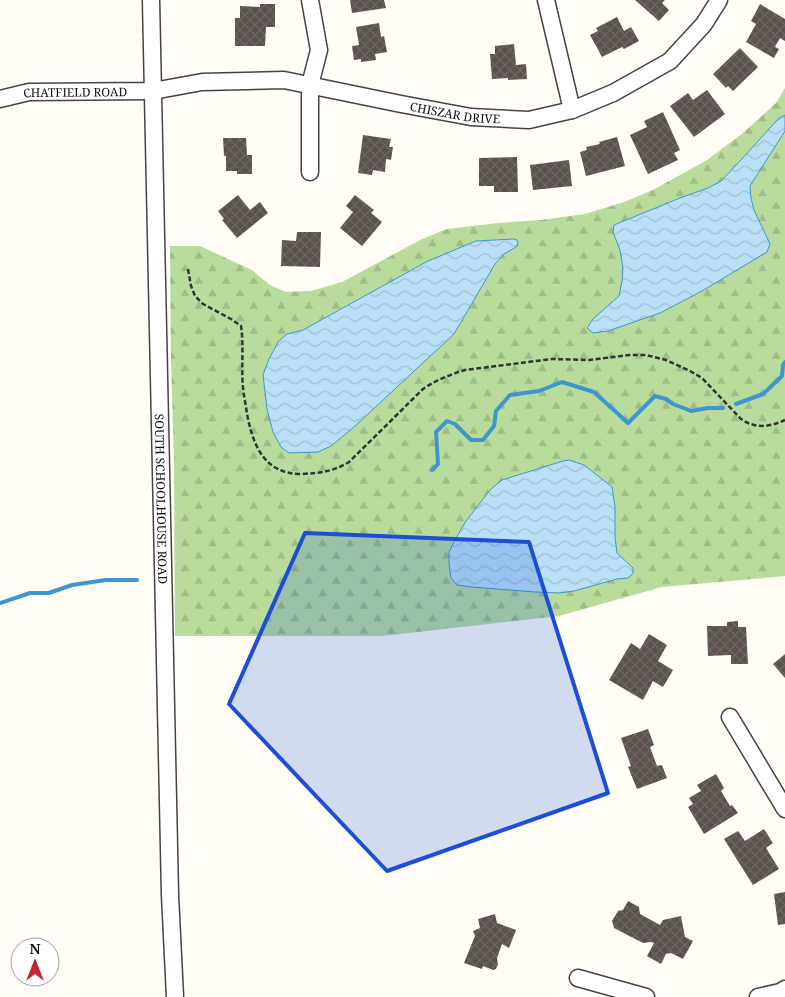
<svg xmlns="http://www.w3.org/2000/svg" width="785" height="997" font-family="'Noto Serif',serif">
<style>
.forest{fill:url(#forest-firs)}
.water{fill:url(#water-waves);stroke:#3f96cf}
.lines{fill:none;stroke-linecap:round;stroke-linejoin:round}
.stream{stroke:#3f96cf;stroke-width:4}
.building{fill:url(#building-cross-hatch)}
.minor-casing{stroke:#444;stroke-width:19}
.path{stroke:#333;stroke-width:2.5;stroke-dasharray:5 2.5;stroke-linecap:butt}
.minor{stroke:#fff;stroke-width:16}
.marked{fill:#1d4ed8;fill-opacity:0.2;stroke:#1d4ed8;stroke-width:4;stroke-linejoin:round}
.labels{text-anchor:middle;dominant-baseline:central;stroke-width:5;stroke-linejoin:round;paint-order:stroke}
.street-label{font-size:12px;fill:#111;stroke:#fff}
</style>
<defs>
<pattern id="forest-firs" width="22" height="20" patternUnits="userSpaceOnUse" patternTransform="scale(1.25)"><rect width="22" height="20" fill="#b9dc9c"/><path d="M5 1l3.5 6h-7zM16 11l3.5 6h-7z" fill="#9ebc85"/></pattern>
<pattern id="water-waves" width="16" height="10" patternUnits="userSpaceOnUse" patternTransform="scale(1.25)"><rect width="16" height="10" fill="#b9e0f7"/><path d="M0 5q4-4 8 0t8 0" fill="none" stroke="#9ebfd3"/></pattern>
<pattern id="building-cross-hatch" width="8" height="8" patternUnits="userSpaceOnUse" patternTransform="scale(1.25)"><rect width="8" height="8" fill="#5a524d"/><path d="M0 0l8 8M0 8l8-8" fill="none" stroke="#6d6662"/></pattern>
</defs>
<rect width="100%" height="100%" fill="#fffdf5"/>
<path class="forest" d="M785,88V576L662,587L559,616L383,636H175L174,460L171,362L170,246H200L252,270L270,285L286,292L311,291L342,282L422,239L447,229L498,223L540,220L585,214L624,202L653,190L707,160L743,133L776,103Z"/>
<path class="water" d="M785,115V131L750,186L751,198L754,210L770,244L767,252L702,291L660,313L608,331L593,333L587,328L593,319L619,296L622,281L623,268L620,250L613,232L614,225L680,198L708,188L721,181L741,160L778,119Z
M513,239L517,240L518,243L516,247L504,254L495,264L454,334L354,427L331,446L318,452L289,453L281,447L273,432L267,409L263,375L269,359L278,342L287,334L303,330L428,261L476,241Z
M569,460L584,465L612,487L615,507V537L617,553L633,568V573L628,578L617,579L574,591L559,593L535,592L472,587L457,585L451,578L449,564V552L455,540L466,521L491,489L502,480L563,461Z"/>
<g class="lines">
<path class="stream" d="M736,404L763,394L782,376L783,365L785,362
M432,470L438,464L436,432L447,421L455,424L471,440H483L494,426L496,411L510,395L539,391L562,382L594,392L628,423L655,396L666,399L673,404L691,411L708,408H723
M0,603L30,593H49L72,585L106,580H137"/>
</g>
<path class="building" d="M350,0H384L386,8L352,13Z
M635,0H665L662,3L669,10L659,21Z
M260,4H275V27H266L265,46H235V18H240V6L260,7Z
M760,4L785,19V41L780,38L775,47L779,49L774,58L746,42L756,24L751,21Z
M617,17L624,31L631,27L639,41L624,49L622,47L602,57L590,35L598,31L596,28Z
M379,23L381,37L384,36L387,52L375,54L376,60L361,62V59L354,60L352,46L359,45L356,27Z
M514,44L516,65L526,64L527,79L508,80V78L492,79L490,54H495V46Z
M740,48L758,67L733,91L728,86L726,88L713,74Z
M707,90L725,114L694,137L670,106L688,93L693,100Z
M663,112L680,150L674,153L678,160L648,174L630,135L647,127L644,121Z
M363,135L391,139L389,147H393L391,160L386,159L385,172L373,170L372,175L358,173Z
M617,137L625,166L586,176L580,152L587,150L586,147L600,144L599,142Z
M223,138H246L247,155H252V174H237V171H226V156H224Z
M517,157L518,192H494V186H479V158Z
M569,160L572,186L533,190L530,165Z
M238,195L250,210L260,202L268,213L237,238L222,220L224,219L218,211Z
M355,195L374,210L371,213L382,222L362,246L340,228L353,212L346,206Z
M297,232H321L320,267L281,266L282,240L296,241Z
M738,621V627H746L748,664H731V655L708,656L707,626H727V622Z
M649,634L667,645L658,661L673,670L663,687L653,681L643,700L609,680L631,643L640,649Z
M785,654V678L773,664Z
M648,729L654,745L650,747L657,766L662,765L667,778L637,789L628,767L631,766L621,738Z
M716,774L724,788L721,791L730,806L732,805L738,813L704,834L688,807L693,804L689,798L701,791L697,785Z
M764,829L773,843L766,848L779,869L753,885L724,839L738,831L745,841Z
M785,892V924L778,925L774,894Z
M628,901L639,907L640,914L660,925L663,920L681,916L685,937L693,941L683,959L671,953L666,954L661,964L647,956L654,943L651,942L643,943L614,928L612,921L618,911L623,910Z
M495,914L497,923L516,930L509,948L502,944L497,958L498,964L496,969L493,970L483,966L482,969L464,963L475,936L473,931L480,928L478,919Z"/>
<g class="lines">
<defs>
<g id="minor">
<path id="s1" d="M151,0L170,895L175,997"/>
<path d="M310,0L319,50L310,85V172"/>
<path d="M546,0L572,110"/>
<path id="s2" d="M0,99L29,92L153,91L202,82L284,80L401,104L471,117L529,120L572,110L613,93L670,61L704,24L719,0"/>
<path d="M730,717L785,809"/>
<path d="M578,978L646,997"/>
<path d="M758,997L780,992L785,989"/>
</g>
</defs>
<use href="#minor" class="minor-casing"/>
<path class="path" d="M188,269L191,286L195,296L203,304L231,319L241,326C244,346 241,367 243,388C244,397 246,406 247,414C253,445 264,474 301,474C320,473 332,472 349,462L423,389C436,380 449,375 465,370L552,359L589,360L629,355H646L666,360L690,371L702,378L741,419C755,429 770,427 785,420"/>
<use href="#minor" class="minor"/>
</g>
<path class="marked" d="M305,533L529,542L608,793L387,871L229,704Z"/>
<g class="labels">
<g class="street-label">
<text stroke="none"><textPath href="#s2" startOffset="76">CHATFIELD ROAD</textPath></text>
<text stroke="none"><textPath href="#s2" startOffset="460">CHISZAR DRIVE</textPath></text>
<text stroke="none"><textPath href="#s1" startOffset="499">SOUTH SCHOOLHOUSE ROAD</textPath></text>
</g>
</g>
<g transform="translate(35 962)"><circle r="24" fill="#ffffff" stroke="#a0a0a0"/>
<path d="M0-4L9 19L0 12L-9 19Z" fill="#c4262e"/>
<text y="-8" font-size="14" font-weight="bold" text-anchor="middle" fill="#111111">N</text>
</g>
</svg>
